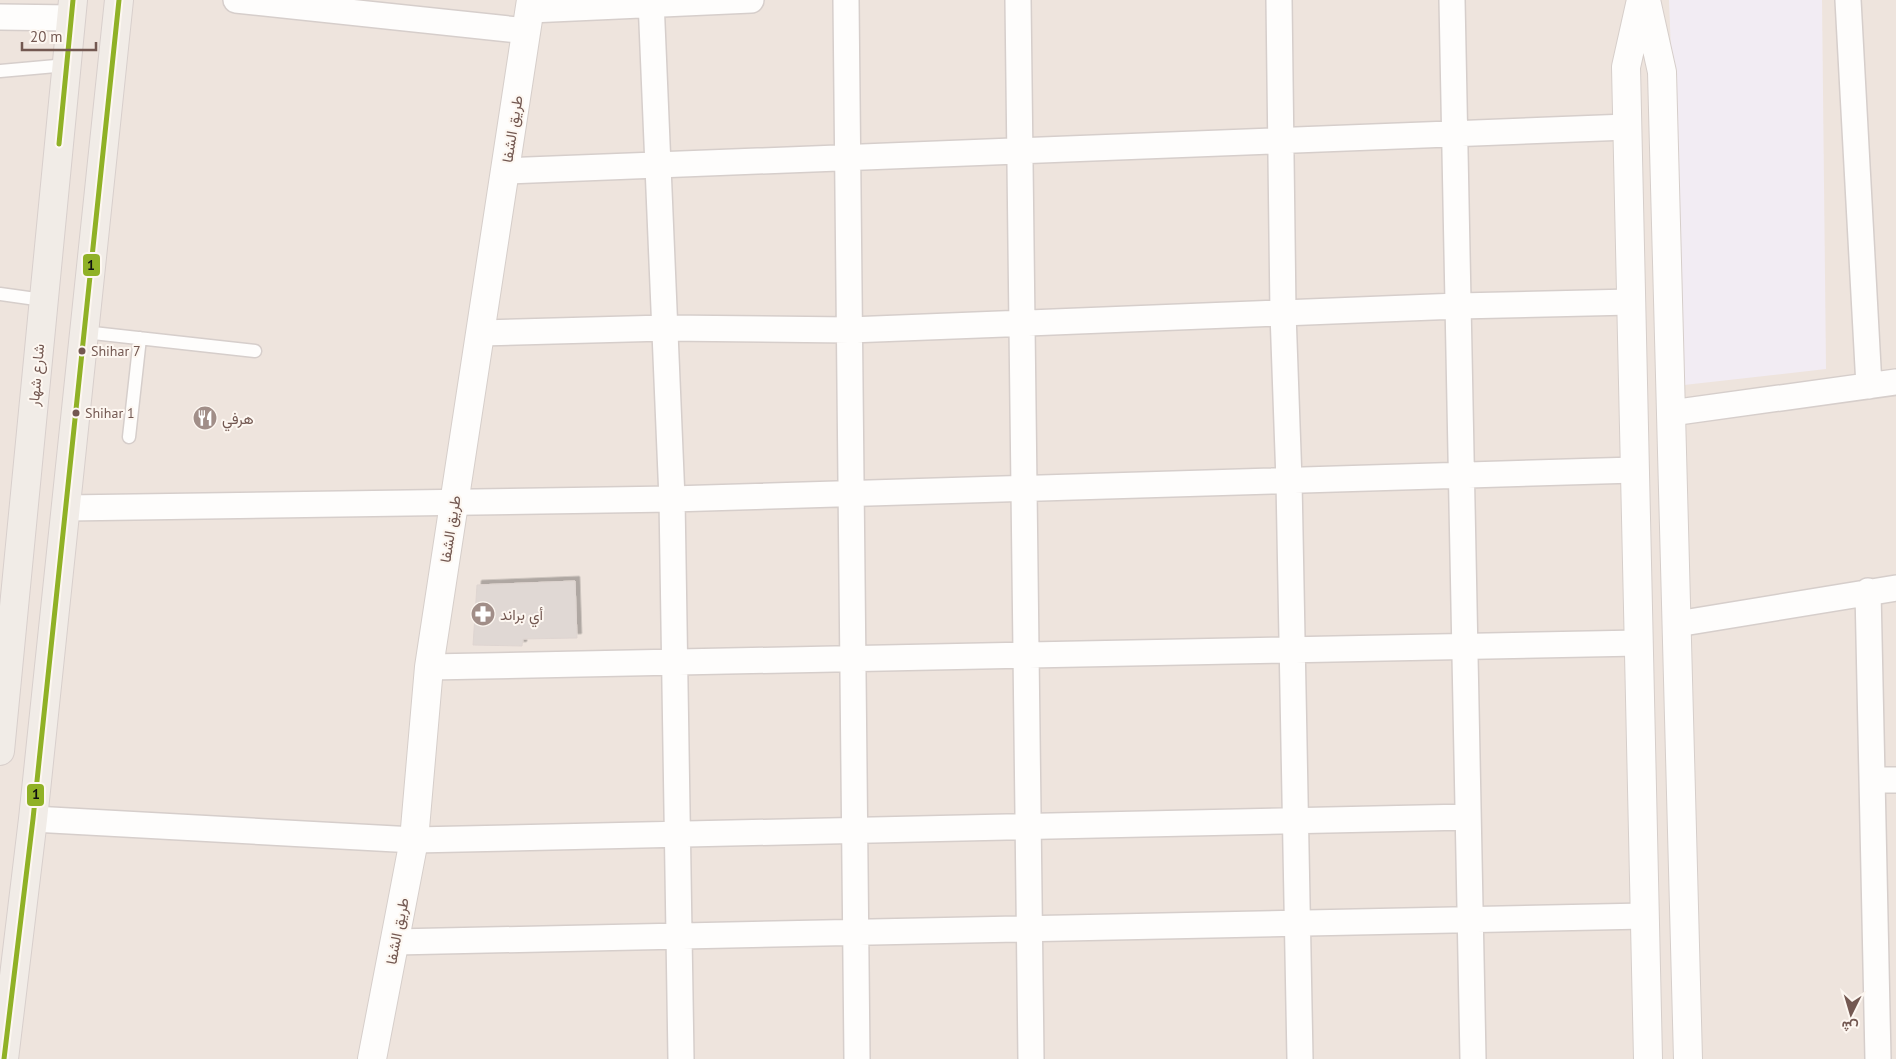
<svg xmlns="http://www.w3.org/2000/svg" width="1896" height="1059" font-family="'PT Sans',Vazirmatn,sans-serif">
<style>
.residential{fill:#eee4dd}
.education{fill:#f2ecf3}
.building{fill:#e0d8d4;stroke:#dfd5d1;filter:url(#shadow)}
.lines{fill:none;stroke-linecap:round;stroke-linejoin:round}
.lane-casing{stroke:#d6cecb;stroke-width:15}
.street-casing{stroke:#d6cecb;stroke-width:28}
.secondary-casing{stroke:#d6ceca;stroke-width:30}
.primary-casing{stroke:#d8cfcc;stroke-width:30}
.lane{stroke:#fefdfc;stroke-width:12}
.street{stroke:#fefdfc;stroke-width:25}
.secondary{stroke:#fefdfc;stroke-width:28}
.primary{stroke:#f1ece7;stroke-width:28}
.bus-1-casing{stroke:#fdf7f1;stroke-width:9}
.bus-1{stroke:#90b126;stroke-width:5}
.bus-dot{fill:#735851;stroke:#fdf7f1;stroke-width:2}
.labels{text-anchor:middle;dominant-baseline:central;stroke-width:4;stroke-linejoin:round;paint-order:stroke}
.bus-label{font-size:14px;fill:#735851;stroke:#fdf7f1;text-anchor:start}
.street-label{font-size:15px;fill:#735851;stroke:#fdf7f1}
.poi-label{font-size:15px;fill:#735851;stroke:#fdf7f1;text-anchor:start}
.line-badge{stroke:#fdf7f1;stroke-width:2}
.pale-badge-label{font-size:14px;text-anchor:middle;font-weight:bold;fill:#111}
</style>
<defs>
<filter id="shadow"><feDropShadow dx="4.5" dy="-4.5" stdDeviation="0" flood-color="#0004"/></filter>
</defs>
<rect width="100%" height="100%" fill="#f6f2ee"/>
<path class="residential" d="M0,0H1896V1059H0Z"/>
<path class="education" d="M1669,0H1822L1826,369L1684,385Z"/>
<path class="building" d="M575,581L577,638L523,639L522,646L473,645L477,585Z"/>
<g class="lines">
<defs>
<path id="lane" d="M0,71L67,65
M0,294L43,300
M84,332L255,351
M129,437L140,338"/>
<path id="street" d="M236,0L527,31
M651,0L672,499L681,1059
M846,0L857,1059
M1018,0L1031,1059
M1279,0L1283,313L1289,481L1300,1059
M1452,0L1473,1059
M1848,0L1869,386
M530,10L751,0
M0,17L72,18
M505,171L1627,127
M480,333L665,328L850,330L1458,306L1631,302
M1671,413L1896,382
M66,508L672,499L1635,470
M1868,591L1878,1059
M1677,624L1896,588
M429,667L1639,643
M1872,780H1896
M33,819L414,840L1468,817
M395,942L1645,916"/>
<path id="secondary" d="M1641,0L1626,67L1648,1059
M1646,0L1662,72L1688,1059
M372,1059L414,840L429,667L531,0"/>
<path id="primary" d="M0,751L73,0
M4,1059L33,819L119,0"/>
</defs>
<use href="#lane" class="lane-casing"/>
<use href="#street" class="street-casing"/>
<use href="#secondary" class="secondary-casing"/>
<use href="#primary" class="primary-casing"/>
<use href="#lane" class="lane"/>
<use href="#street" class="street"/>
<use href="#secondary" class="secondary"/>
<use href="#primary" class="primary"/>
<defs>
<path id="bus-1" d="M59,144L73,0
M4,1059L33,819L119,0"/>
</defs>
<use href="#bus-1" class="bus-1-casing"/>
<use href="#bus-1" class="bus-1"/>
</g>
<defs>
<symbol id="restaurant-disc" viewBox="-11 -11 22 22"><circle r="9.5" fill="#a18e88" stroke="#fdf7f1"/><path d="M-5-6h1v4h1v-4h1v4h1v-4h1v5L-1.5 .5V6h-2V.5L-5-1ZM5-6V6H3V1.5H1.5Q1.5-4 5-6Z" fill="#fff"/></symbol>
<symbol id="pharmacy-disc" viewBox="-11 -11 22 22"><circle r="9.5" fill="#a18e88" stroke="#fdf7f1"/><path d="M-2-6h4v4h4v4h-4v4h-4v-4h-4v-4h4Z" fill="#fff"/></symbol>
</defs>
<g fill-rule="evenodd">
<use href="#restaurant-disc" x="191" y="404" width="28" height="28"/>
<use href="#pharmacy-disc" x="469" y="600" width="28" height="28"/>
</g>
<g class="bus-dot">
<circle cx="82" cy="351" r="4.5"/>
<circle cx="76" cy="413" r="4.5"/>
</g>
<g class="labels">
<g class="bus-label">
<text x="91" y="351">Shihar 7</text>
<text x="85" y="413">Shihar 1</text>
</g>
<g class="street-label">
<text transform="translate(512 129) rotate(-81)">طريق الشفا</text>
<text transform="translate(36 375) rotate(-85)">شارع شهار</text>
<text transform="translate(450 529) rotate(-81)">طريق الشفا</text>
<text transform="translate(397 931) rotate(-79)">طريق الشفا</text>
</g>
<g class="poi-label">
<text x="222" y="418">هرفي</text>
<text x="500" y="614">أي براند</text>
</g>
</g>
<g class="line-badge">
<rect x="82" y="253" width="19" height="24" rx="5" fill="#90b126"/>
<rect x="26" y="783" width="19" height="24" rx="5" fill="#90b126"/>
</g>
<g class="pale-badge-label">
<text x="91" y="270">1</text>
<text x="36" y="799">1</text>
</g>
<g transform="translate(1851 1014) rotate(185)" stroke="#fdf7f1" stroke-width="4" paint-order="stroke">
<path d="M0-4L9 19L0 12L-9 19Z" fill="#735851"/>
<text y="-8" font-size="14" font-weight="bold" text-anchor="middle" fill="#735851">ش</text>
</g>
<path d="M22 42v8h74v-8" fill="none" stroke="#735851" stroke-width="2.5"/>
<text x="30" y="42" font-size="15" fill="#735851" stroke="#fdf7f1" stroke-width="4" paint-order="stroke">20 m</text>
</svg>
